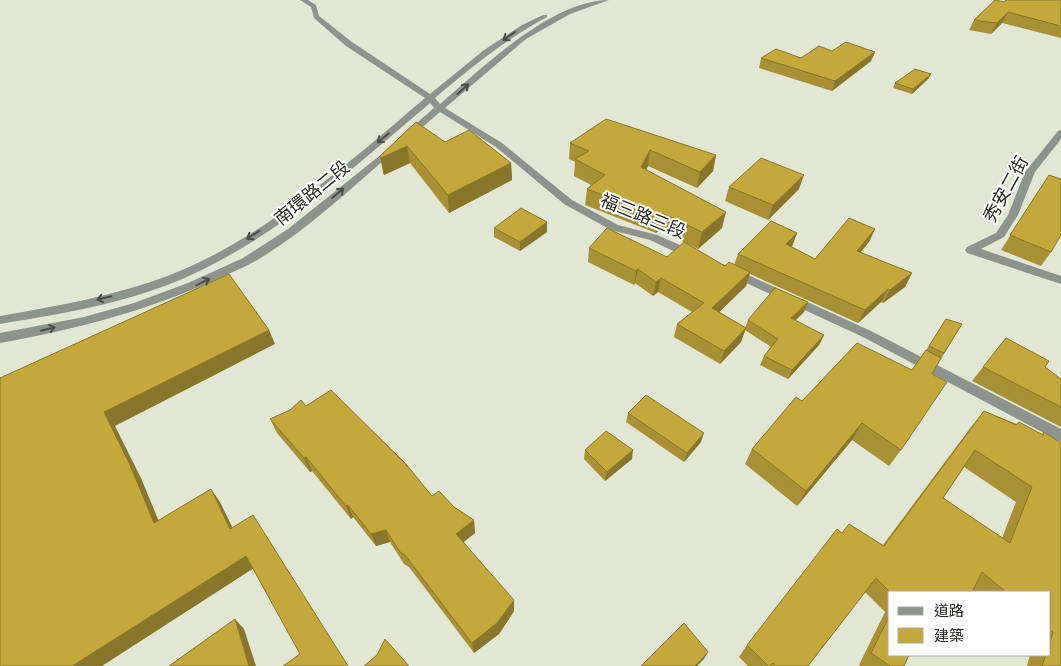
<svg xmlns="http://www.w3.org/2000/svg" width="1061" height="666" font-family="'Varela Round','Noto Sans TC',sans-serif">
<style>
.lines{fill:none;stroke-linecap:round;stroke-linejoin:round}
.minor{fill:#8d948e;fill-rule:evenodd}
.wall{fill:#a99034;fill-rule:evenodd}
.shaded-wall{fill:#8a762a}
.building{fill:#c5a83c;stroke:#8a762a;fill-rule:evenodd}
.oneway{stroke:#4b4e48}
.labels{text-anchor:middle;dominant-baseline:central;stroke-width:4;stroke-linejoin:round;paint-order:stroke}
.street-label{font-size:18px;fill:#272922;stroke:#fff}
</style>
<rect width="100%" height="100%" fill="#e1e7d4"/>
<g class="lines">
<path class="minor" d="M300,0H308L316,5L319,16L352,42L430,94L484,50L522,25L543,15H547V17C506,39 470,68 435,98L440,104C482,68 552,0 609,0L570,14L526,39L445,108L502,143L572,200L618,225L657,235L696,252L698,255L696,258H688L650,240L611,230L564,204L496,147L440,112L411,137H405V133L434,108L430,103C354,168 273,240 180,280C123,304 60,314 0,324V316C57,306 115,296 170,275C261,240 350,162 425,98L346,46L314,18L311,7Z
M1061,130V139L1035,172L1018,215L1004,237L981,249L1061,276V284L967,253L965,250L967,247L996,233L1008,215L1025,172L1058,131Z
M393,145L396,146V150C352,187 309,229 259,259C245,267 230,273 215,280C146,311 74,330 0,343V333L84,317L134,303L188,283L243,258L288,229Z
M733,268L871,331L1061,429V442L863,337L729,275L727,272L729,269Z"/>
</g>
<path class="wall" d="M1061,0V38L1002,23L991,34L969,30L974,20L1004,2Z
M832,51L875,52L871,61L832,91L759,68L761,58H801Z
M929,78L912,94L893,88L895,83Z
M416,122L445,142L511,163L512,180L449,213L410,163L384,175L383,173L380,156Z
M570,143L716,155L713,171L697,188L648,166L646,170L722,228L698,249L659,230L656,233L585,205L587,189L591,185L574,176L575,162L569,159Z
M1049,175L1051,252L1041,266L1001,250Z
M729,187L799,189L768,220L725,201Z
M547,222V232L520,251L494,237V228Z
M875,229L869,242L860,252L912,273L905,287L883,303L881,302L858,323L750,274L746,286L719,312L745,328L748,320L804,312L795,321L824,335L819,345L788,379L760,365L764,356L771,347L745,330L741,342L720,364L674,337L677,324L692,312L658,292L653,296L635,283L634,285L588,262L589,248L667,257L725,266L734,265L738,254L797,233L792,247L815,259Z
M946,319L962,324L932,374L901,450L889,466L852,440L797,506L745,464L752,449L802,401L912,370L925,352Z
M1006,338L1061,379V427L972,381Z
M306,406L432,496L454,507L474,520L475,533L464,542L514,611L499,634L474,653L409,567L404,564L390,542L376,546L353,517L351,519L312,471L310,472L277,433L270,419Z
M984,411L1042,434L1044,432L1061,666H1027L1030,655H1050V592H975L973,590L972,592H890V655L904,666H861L859,665L885,612L865,592L808,666H748L739,657L747,645L842,533L883,545L971,427ZM964,467L1016,502L1002,538L943,498Z
M628,413L701,442L684,462L626,422Z
M585,450L632,459L605,481L584,459Z"/>
<path class="shaded-wall" d="M1008,12L1002,23L991,34L997,23Z
M875,52L871,61L832,91L835,81Z
M931,74L929,78L912,94L913,89Z
M407,146L410,163L384,175L381,158Z
M650,150L648,166L639,184L641,167Z
M716,155L713,171L697,188L700,172Z
M511,163L512,180L449,213L448,195Z
M804,175L799,189L768,220L773,205Z
M726,212L722,228L698,249L702,232Z
M662,213L659,230L656,233L659,216Z
M547,222V232L520,251V242Z
M875,229L869,242L851,264L857,251Z
M797,233L792,246L782,257L786,244Z
M638,269L635,283L634,285L636,271Z
M750,272L746,286L709,322L712,308Z
M912,273L905,287L883,303L890,290Z
M661,278L658,292L653,296L656,282Z
M888,289L881,302L858,323L865,310Z
M808,302L804,312L787,328L791,318Z
M746,328L741,342L720,364L724,351Z
M269,330L275,344L115,426L141,478L165,536L154,523L104,412Z
M824,335L819,345L788,379L792,370Z
M862,423L852,440L797,506L806,491Z
M704,433L701,442L684,462L687,453Z
M633,450L632,459L605,481L607,472Z
M306,457L312,471L310,472L304,458Z
M211,489L220,502L239,541L230,529Z
M348,505L353,517L351,519L346,506Z
M474,520L475,533L458,546L456,534Z
M386,530L390,542L376,546L371,534Z
M246,556L254,568L102,666H72Z
M514,600V611L499,634L474,653L472,643Z
M235,619L244,629L256,666H249Z
M708,652L704,659L697,666H695Z"/>
<path class="building" d="M995,0L1004,2L1006,0H1061V26L1008,12L997,23L974,20Z
M846,42L875,52L835,81L761,58L776,49L801,58L819,46L832,51Z
M915,69L931,74L913,89L895,83Z
M606,119L716,155L700,172L650,150L641,167L726,212L702,232L662,213L659,216L587,189L605,175L575,159L589,151L570,143Z
M416,122L445,142L469,130L511,163L448,195L407,146L381,158L380,156Z
M761,158L804,175L773,205L729,187Z
M1049,175L1061,179V235L1051,252L1010,235Z
M521,208L547,222L520,242L494,228Z
M849,218L875,229L857,251L912,273L890,290L888,289L865,310L738,254L771,221L797,233L786,244L815,259Z
M607,228L667,257L684,242L725,266L729,262L750,272L712,308L746,328L724,351L677,324L704,303L661,278L656,282L638,269L636,271L589,248Z
M229,274L269,330L104,412L130,465L154,523L211,489L230,529L253,515L348,666H283L300,654L246,556L72,666H0V378Z
M775,288L808,302L791,318L824,335L792,370L764,356L778,339L748,320Z
M946,319L962,324L944,353L929,346Z
M1006,338L1049,361L1045,367L1061,379V407L983,367Z
M857,343L912,370L926,350L941,358L932,374L947,382L901,450L862,423L806,491L752,449L796,397L802,401Z
M331,390L406,464L432,496L439,491L454,507L474,520L456,534L514,600L497,623L472,643L405,555L400,552L386,530L371,534L348,505L346,506L306,457L304,458L270,419L290,410L301,400L306,406Z
M646,395L704,433L687,453L628,413Z
M984,411L1016,425L1019,422L1043,435L1044,432L1061,443V666H1042L1046,655H1050V642L1053,632L1050,630V592H1006L982,572L972,592H890L876,578L808,666H775L773,663L770,666H768L747,645L837,529L842,533L849,524L884,546ZM975,450L1032,487L1010,543L943,498Z
M606,431L633,450L607,472L585,450Z
M890,615V655H909L904,666H890L871,653Z
M235,619L249,666H169Z
M684,623L708,652L695,666H641Z
M385,639L409,666H364L377,655Z"/>
<defs><path id="oneway-shaft" d="M-6 0H5M1.5-3L5.5 0L1.5 3" fill="none" stroke-width="1.6" stroke-linecap="round" stroke-linejoin="round" transform="scale(1.25)"/></defs>
<g class="oneway">
<use href="#oneway-shaft" transform="translate(509 36) rotate(145)"/>
<use href="#oneway-shaft" transform="translate(463 89) rotate(-43)"/>
<use href="#oneway-shaft" transform="translate(383 138) rotate(141)"/>
<use href="#oneway-shaft" transform="translate(338 193) rotate(-40)"/>
<use href="#oneway-shaft" transform="translate(253 235) rotate(147)"/>
<use href="#oneway-shaft" transform="translate(203 282) rotate(-26)"/>
<use href="#oneway-shaft" transform="translate(104 298) rotate(166)"/>
<use href="#oneway-shaft" transform="translate(48 329) rotate(-14)"/>
</g>
<g class="labels">
<g class="street-label">
<text transform="translate(1006 189) rotate(-61)">秀安二街</text>
<text transform="translate(312 193) rotate(-39)">南環路二段</text>
<text transform="translate(643 216) rotate(22)">福三路三段</text>
</g>
</g>
<rect x="888" y="591" width="162" height="65" fill="#ffffff" stroke="#a9a9a7"/>
<rect x="898" y="607" width="25" height="8" fill="#8d948e" stroke="#a9a9a7"/>
<text x="934" y="616" font-size="15" fill="#272922">道路</text>
<rect x="898" y="628" width="25" height="15" fill="#c5a83c" stroke="#a9a9a7"/>
<text x="934" y="641" font-size="15" fill="#272922">建築</text>
</svg>
